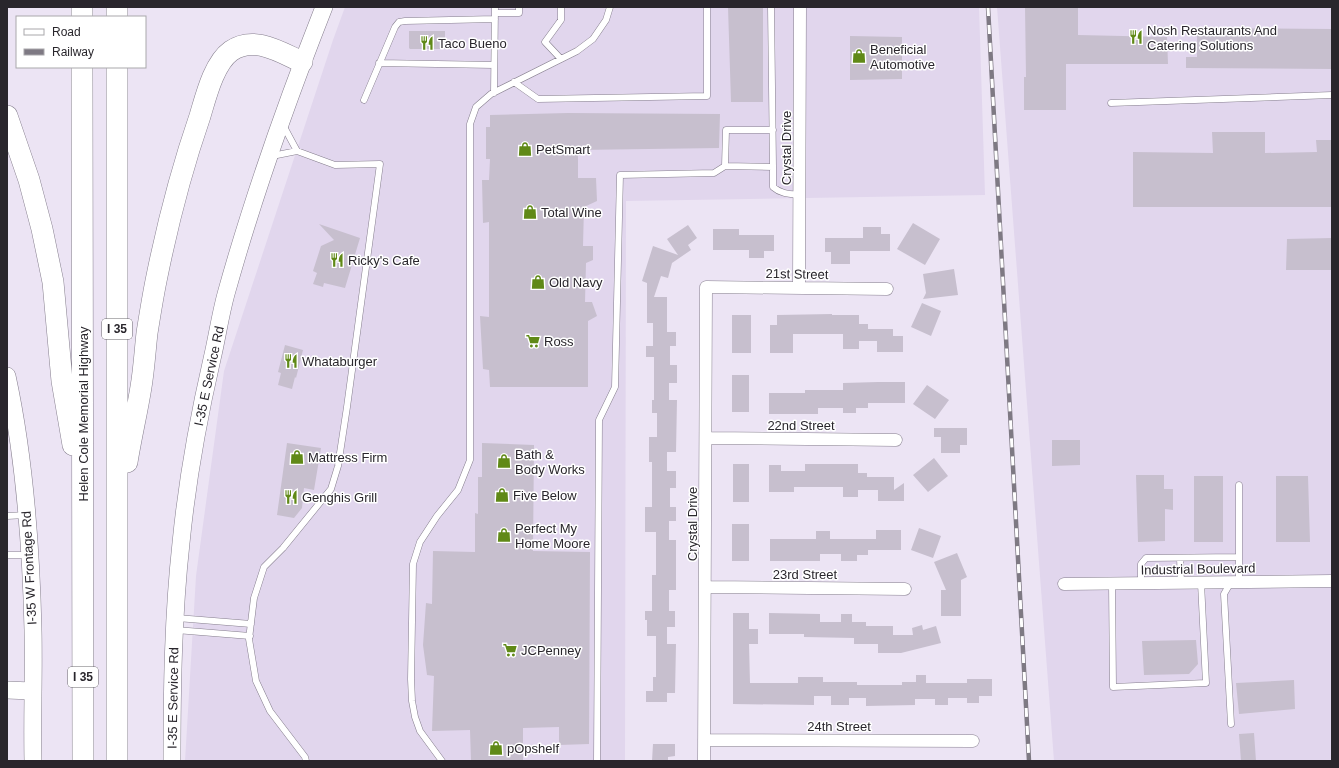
<svg xmlns="http://www.w3.org/2000/svg" width="1339" height="768" font-family="Helvetica,sans-serif">
<style>
.built{fill:#e1d6ed}
.building{fill:#c7bfce}
.lines{fill:none;stroke-linecap:round;stroke-linejoin:round}
.lane-casing{stroke:#857e8d;stroke-width:7}
.street-casing{stroke:#857e8d;stroke-width:13}
.secondary-casing{stroke:#857e8d;stroke-width:18}
.highway-casing{stroke:#857e8d;stroke-width:22}
.lane{stroke:#fff;stroke-width:6}
.street{stroke:#fff;stroke-width:12}
.secondary{stroke:#fff;stroke-width:17}
.highway{stroke:#fff;stroke-width:21}
.rail-casing{stroke:#7e7983;stroke-width:4.5}
.rail{stroke:#fff;stroke-width:3;stroke-dasharray:9;stroke-linecap:butt}
.labels{text-anchor:middle;dominant-baseline:central;stroke-width:3;stroke-linejoin:round;paint-order:stroke}
.shield{fill:#fff;stroke:#69676b;stroke-width:1}
.shield-label{font-size:12px;font-weight:bold;fill:#29262c}
.poi-label{font-size:13px;fill:#29262c;stroke:#fff;text-anchor:start}
.street-label{font-size:13px;fill:#29262c;stroke:#fff}
</style>
<rect width="100%" height="100%" fill="#ece4f4"/>
<path class="built" d="M345,7H979L985,195L626,201L625,761H185L196,576L224,371L333,40Z
M997,7H1332V761H1054Z"/>
<path class="building" d="M728,7H763V102H731Z
M1025,7H1078V35L1167,37L1168,64H1066V110H1024V77H1026Z
M1197,28L1332,29V69L1186,68V57H1197Z
M409,31H445V49H410L409,48Z
M850,36L902,37V79L850,80Z
M568,113L720,114L719,148L578,150V178H596L597,201L584,207L583,246H593V260L586,263L585,302H592L597,316L588,321V387H490L489,370L483,369L480,316L489,317V222L483,223L482,180H489L490,159H486V127H490V115Z
M1212,132H1265V153L1317,152L1316,140H1332V207H1133V152L1213,153Z
M913,223L940,239L925,265L897,249Z
M319,224L360,238L345,288L324,283L323,287L313,284L317,273L313,271L321,246L334,240Z
M688,225L697,238L688,245L691,250L672,263L668,278L661,276L654,297H667V332H676V346H670V365H677V383H669V400H677L676,452H667V471H676V488H670V507H676V521H669V540H676V590H669V611H675V627H667V644H676L675,693H667V702H646V691H653V677H656V636H647V620H645V611H652V575H656V532H645V507H652V462H649V437H657V413H652V400H654V357H646V346H653V323H647V283L642,281L653,246L678,255L667,239Z
M863,227H881V234H890V251H850V264H831V252H825V238H863Z
M713,229H739V235H774V251H764V258H749V250H713Z
M1332,238V270H1286L1287,239Z
M954,269L958,295L923,299L926,293L923,274Z
M922,303L941,311L931,336L911,327Z
M832,314V315H859V324H868V329H893V336H903V352H877V341H859V349H843V334H793V353H770V325H777V315Z
M732,315H751V353H732Z
M285,345L303,350L296,378L295,377L292,389L278,385L281,373L278,372Z
M732,375H749V412H732Z
M878,382H905V403H868V408H856V413H843V408H818V414H769V393H805V390H843V383Z
M927,385L949,400L935,419L913,404Z
M934,428H967V445H960V453H941V437H934Z
M1052,440H1080V465L1052,466Z
M287,443L321,448L314,490L304,488L302,508L294,518L277,515Z
M482,443L534,445L533,551L590,552L589,744L559,745V727L523,728V761H471L470,730L432,731L434,676L427,675L423,645L426,603L432,604L433,551L475,552V513L478,514V477H482Z
M934,458L948,476L928,492L913,475Z
M733,464H749V502H733Z
M805,464H858V473H867V477H894V490L904,483V501H878V490H858V497H843V487H794V492H769V465H781V471H805Z
M1136,475H1164V489H1173V510L1165,509V541L1138,542Z
M1194,476H1223V542H1194Z
M1276,476H1308L1310,542H1276Z
M732,524H749V561H732Z
M919,528L941,536L933,558L911,550Z
M876,530H901V550H868V555H857V561H841V554H820V561H770V539H816V531H830V539H876Z
M957,553L967,577L961,580V616H941V590H946L934,562Z
M733,613H749V629H758V644H749L750,683H798V677H823V682H857V685H902V682H916V675H926V683H967V679H992V696H979V703H967V698H948V705H935V699H915V705L866,706V698H849V705H831V696H814V705L733,704Z
M769,613L820,614V622H841V614H852V622H866V626H893V635H913L912,628L922,625L923,630L936,626L941,643L901,653H878V644H854V638L804,637V634H769Z
M1196,640L1198,664L1189,674L1144,675L1142,641Z
M1294,680L1295,709L1239,714L1236,683Z
M1254,733L1256,761H1241L1239,734Z
M653,744H675V756L668,757V761H652Z"/>
<g class="lines">
<defs>
<path id="lane" d="M561,7V20L545,42L561,59
M771,7L773,167L725,166L726,130H773
M495,13H519V7
M379,63L494,65
M514,82L538,99L707,96V7
M494,93L495,7
M364,100L395,27L399,22L405,21L495,19
M1111,103L1332,95
M283,125L297,151
M272,156L297,151L335,165L380,164L347,407L338,466L331,489L283,548L264,567L254,598L249,639L256,681L270,711L305,757L306,761
M773,167V187C781,194 789,194 800,195
M1239,485V582
M7,516L26,515
M7,555H29
M1180,558L1181,583
M1231,582L1224,594L1231,724
M1112,584L1113,687L1206,683L1201,583
M1141,584V564L1146,558L1239,557
M177,618L251,624
M176,630L250,636
M442,761L420,731L415,717L412,701L411,679L413,564L420,542L437,516L458,490L470,460V124L476,107L491,94L577,51L593,39L606,20L610,7
M597,761L599,420L615,387L620,175L714,173L725,166"/>
<path id="street" d="M799,288L800,7
M706,438L896,440
M1064,584L1332,581
M706,587L905,589
M704,740L973,741
M704,761L706,287L887,289"/>
<path id="secondary" d="M7,376C25,459 31,545 33,630C34,674 32,717 33,761
M7,690L32,691
M172,761C172,688 173,616 181,543C187,481 198,420 212,359C217,338 220,316 226,294C253,197 287,101 324,7"/>
<path id="highway" d="M82,7V17
M117,7V17
M82,67L83,761
M117,67V761
M7,116L29,180L42,229L53,282L62,381L73,445
M127,462C131,437 137,412 141,387C144,369 145,351 147,333C150,314 153,295 157,276C168,222 182,168 200,116C206,96 214,63 231,51C254,35 280,52 302,62"/>
</defs>
<use href="#lane" class="lane-casing"/>
<use href="#street" class="street-casing"/>
<use href="#secondary" class="secondary-casing"/>
<use href="#highway" class="highway-casing"/>
<use href="#lane" class="lane"/>
<use href="#street" class="street"/>
<use href="#secondary" class="secondary"/>
<use href="#highway" class="highway"/>
<defs>
<path id="rail" d="M988,7L1029,761"/>
</defs>
<use href="#rail" class="rail-casing"/>
<use href="#rail" class="rail"/>
</g>
<defs>
<symbol id="restaurant-bare" viewBox="-9 -9 18 18"><path d="M-5-6h1v4h1v-4h1v4h1v-4h1v5L-1.5 .5V6h-2V.5L-5-1ZM5-6V6H3V1.5H1.5Q1.5-4 5-6Z" fill="#608917" stroke="#fff" stroke-width="2.5" paint-order="stroke"/></symbol>
<symbol id="shop-bare" viewBox="-9 -9 18 18"><path d="M-5-2.5h2.3a2.7 3.5 0 0 1 5.4 0H5L5.5 6h-11ZM-1.5-2.5h3a1.5 2.3 0 0 0-3 0Z" fill="#608917" stroke="#fff" stroke-width="2.5" paint-order="stroke"/></symbol>
<symbol id="supermarket-bare" viewBox="-9 -9 18 18"><path d="M-6-5.5h2.5l.6 2H6L4.5 2H-2.5L-4.4-4H-6ZM-1.5 3.2a1.3 1.3 0 1 0 .1 0ZM3 3.2a1.3 1.3 0 1 0 .1 0Z" fill="#608917" stroke="#fff" stroke-width="2.5" paint-order="stroke"/></symbol>
</defs>
<g fill-rule="evenodd">
<use href="#restaurant-bare" x="1126" y="27" width="20" height="20"/>
<use href="#restaurant-bare" x="417" y="33" width="20" height="20"/>
<use href="#shop-bare" x="849" y="46" width="20" height="20"/>
<use href="#shop-bare" x="515" y="139" width="20" height="20"/>
<use href="#shop-bare" x="520" y="202" width="20" height="20"/>
<use href="#restaurant-bare" x="327" y="250" width="20" height="20"/>
<use href="#shop-bare" x="528" y="272" width="20" height="20"/>
<use href="#supermarket-bare" x="523" y="331" width="20" height="20"/>
<use href="#restaurant-bare" x="281" y="351" width="20" height="20"/>
<use href="#shop-bare" x="287" y="447" width="20" height="20"/>
<use href="#shop-bare" x="494" y="451" width="20" height="20"/>
<use href="#shop-bare" x="492" y="485" width="20" height="20"/>
<use href="#restaurant-bare" x="281" y="487" width="20" height="20"/>
<use href="#shop-bare" x="494" y="525" width="20" height="20"/>
<use href="#supermarket-bare" x="500" y="640" width="20" height="20"/>
<use href="#shop-bare" x="486" y="738" width="20" height="20"/>
</g>
<g class="labels">
<g class="shield">
<rect x="102" y="319" width="30" height="20" rx="3"/>
<rect x="68" y="667" width="30" height="20" rx="3"/>
</g>
<g class="shield-label">
<text x="117" y="329">I 35</text>
<text x="83" y="677">I 35</text>
</g>
<g class="poi-label">
<text x="1147" y="30">Nosh Restaurants And<tspan x="1147" dy="15">Catering Solutions</tspan></text>
<text x="438" y="43">Taco Bueno</text>
<text x="870" y="49">Beneficial<tspan x="870" dy="15">Automotive</tspan></text>
<text x="536" y="149">PetSmart</text>
<text x="541" y="212">Total Wine</text>
<text x="348" y="260">Ricky's Cafe</text>
<text x="549" y="282">Old Navy</text>
<text x="544" y="341">Ross</text>
<text x="302" y="361">Whataburger</text>
<text x="515" y="454">Bath &amp;<tspan x="515" dy="15">Body Works</tspan></text>
<text x="308" y="457">Mattress Firm</text>
<text x="513" y="495">Five Below</text>
<text x="302" y="497">Genghis Grill</text>
<text x="515" y="528">Perfect My<tspan x="515" dy="15">Home Moore</tspan></text>
<text x="521" y="650">JCPenney</text>
<text x="507" y="748">pOpshelf</text>
</g>
<g class="street-label">
<text transform="translate(786 148) rotate(-90)">Crystal Drive</text>
<text transform="translate(797 274) rotate(1)">21st Street</text>
<text transform="translate(209 376) rotate(-78)">I-35 E Service Rd</text>
<text transform="translate(83 414) rotate(-90)">Helen Cole Memorial Highway</text>
<text x="801" y="425">22nd Street</text>
<text transform="translate(692 524) rotate(-90)">Crystal Drive</text>
<text transform="translate(29 568) rotate(-93)">I-35 W Frontage Rd</text>
<text transform="translate(1198 569) rotate(-1)">Industrial Boulevard</text>
<text x="805" y="574">23rd Street</text>
<text transform="translate(173 698) rotate(-89)">I-35 E Service Rd</text>
<text x="839" y="726">24th Street</text>
</g>
</g>
<rect width="1339" height="768" fill="none" stroke="#29262c" stroke-width="16"/>
<rect x="16" y="16" width="130" height="52" fill="#ffffff" stroke="#a9a8ab"/>
<rect x="24" y="29" width="20" height="6" fill="#ffffff" stroke="#a9a8ab"/>
<text x="52" y="36" font-size="12" fill="#29262c">Road</text>
<rect x="24" y="49" width="20" height="6" fill="#7e7983" stroke="#a9a8ab"/>
<text x="52" y="56" font-size="12" fill="#29262c">Railway</text>
</svg>
